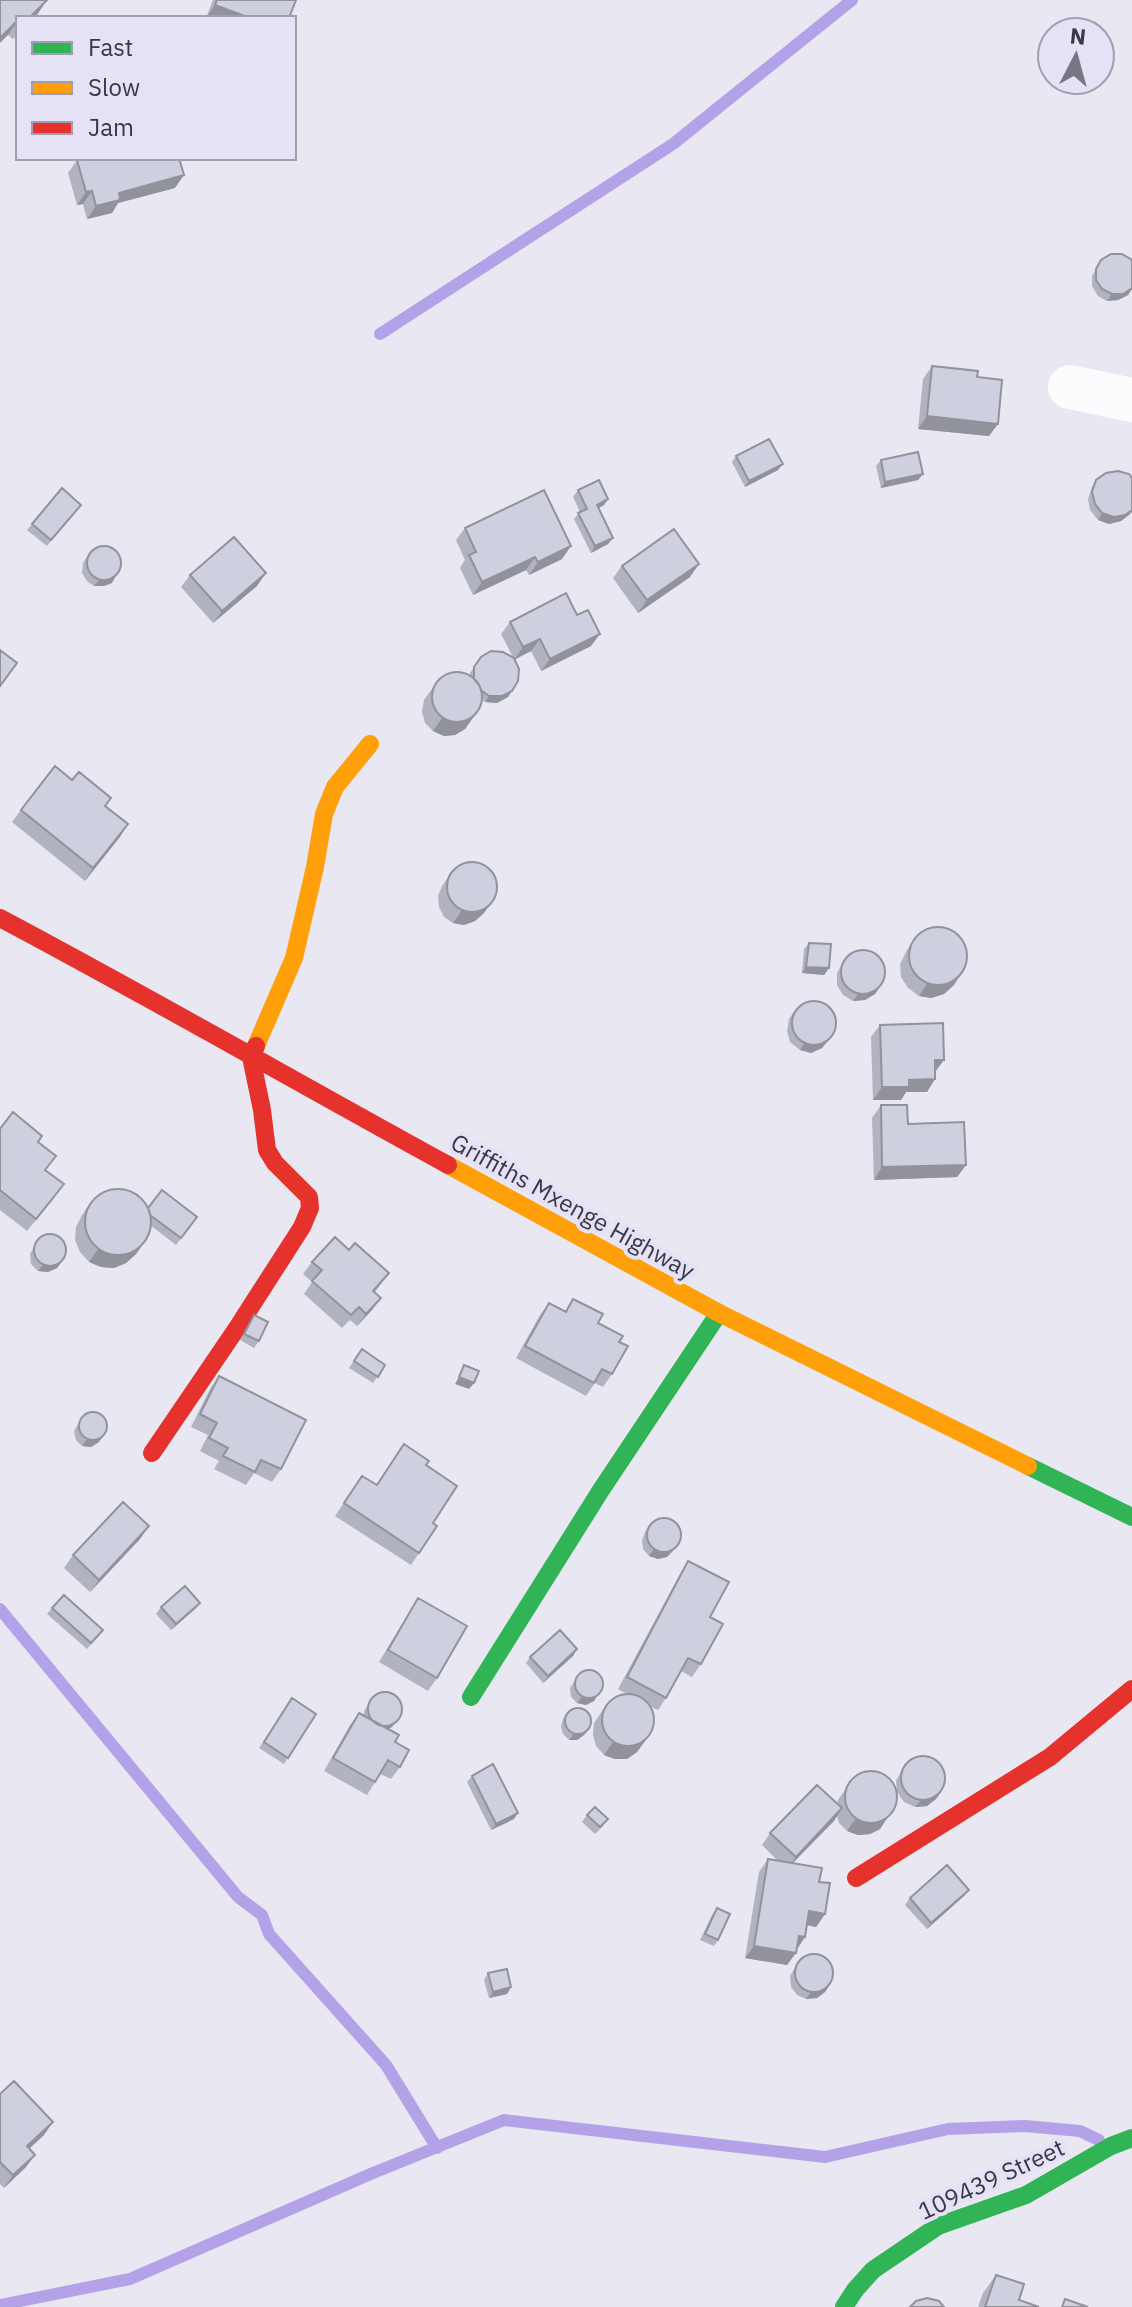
<svg xmlns="http://www.w3.org/2000/svg" width="1132" height="2307" font-family="'IBM Plex Sans',sans-serif">
<style>
.lines{fill:none;stroke-linecap:round;stroke-linejoin:round}
.stream{stroke:#b4a2e9;stroke-width:12}
.street{stroke:#fcfbfd;stroke-width:44}
.fast{stroke:#30b455;stroke-width:18}
.slow{stroke:#ff9f0a;stroke-width:18}
.jam{stroke:#e5322d;stroke-width:18}
.wall{fill:#b2b3c0}
.shaded-wall{fill:#91929c}
.building{fill:#cfd0df;stroke:#91929c;stroke-width:2}
.labels{text-anchor:middle;dominant-baseline:central;stroke-width:8;stroke-linejoin:round;paint-order:stroke}
.street-label{font-size:24px;fill:#3b374b;stroke:#e5e2f6}
</style>
<rect width="100%" height="100%" fill="#e8e7f2"/>
<g class="lines">
<path class="stream" d="M380,334L673,144L852,0
M0,1609L238,1897L262,1915L269,1934L386,2065L437,2148
M0,2305L130,2279L373,2173L504,2120L825,2157L948,2129L1025,2126L1080,2131L1099,2140"/>
<path class="street" d="M1070,387L1132,400"/>
<path class="fast" d="M1028,1466L1132,1517
M471,1697L601,1490L719,1313
M844,2307L855,2290L873,2270L938,2226L1026,2195L1111,2146L1132,2138"/>
<path class="slow" d="M256,1046L294,958L315,867L324,814L335,787L370,744
M448,1165L719,1313L1028,1466"/>
<path class="jam" d="M0,918C151,998 298,1083 448,1165
M152,1453L237,1328L302,1227L310,1208L309,1197L275,1163L267,1150L262,1110L251,1057L256,1046
M856,1878L1050,1757L1132,1689"/>
</g>
<path class="wall" d="M0,0L35,18H18V35L13,39L8,35Z
M213,0H296L289,18H206Z
M77,160L175,188L118,203L112,213L87,219L83,204L77,205L68,173Z
M1101,260L1132,289L1128,295L1118,300L1107,301L1098,296L1092,286V276Z
M932,366L977,377L989,436L918,429L923,379Z
M736,456L778,470L745,487L732,462Z
M881,460L923,474L918,480L881,488L876,466Z
M1132,478V512L1130,514L1121,521L1109,524L1098,520L1090,510L1088,499L1092,487L1096,480Z
M578,490L608,499L604,505L598,508L608,544L591,553L574,519L580,512L573,497Z
M81,505L47,546L27,530L32,524Z
M465,528L562,559L529,575L526,570L473,595L460,568L465,560L456,540Z
M92,549L112,583L104,586H94L87,581L82,573L83,563Z
M622,566L690,577L638,613L613,578Z
M190,575L257,586L213,623L181,587Z
M510,622L591,646L541,671L531,651L514,659L508,697L497,703L485,702L482,700L481,707L465,729L455,735L444,736L433,731L425,723L422,712L424,700L439,679L470,676V673L481,657H513L501,634Z
M105,806L128,824L85,881L12,822L21,810Z
M451,873L492,902L483,914L475,921L464,925L453,923L444,917L439,907L438,896L442,886Z
M914,939L954,985L944,994L931,998L919,996L908,988L901,977L900,964L906,952Z
M809,943L829,968L824,975L802,973L804,949Z
M846,957L879,988L875,994L865,1000L853,1001L843,995L837,985V973Z
M793,1013L834,1033L822,1048L811,1053L800,1050L790,1042L787,1031L789,1019Z
M880,1025L935,1072L927,1092H906L901,1100H873L871,1037Z
M881,1105L966,1165L957,1177L874,1180L872,1118Z
M0,1129L38,1142L46,1170L55,1197L27,1231L0,1210Z
M90,1203L148,1208L197,1217L176,1245L150,1225L145,1241L136,1254L126,1263L114,1268L101,1267L89,1262L80,1252L75,1240L76,1227L82,1215Z
M39,1238L62,1261L57,1268L48,1272L38,1271L31,1264L30,1254Z
M349,1250L389,1273L375,1292L372,1310L357,1326L350,1320L342,1328L304,1294L312,1282L303,1274L312,1262Z
M573,1299L619,1342L612,1374L603,1387L595,1383L586,1396L516,1358L540,1315L549,1303L565,1311Z
M254,1315L259,1341L254,1348L240,1340Z
M362,1349L385,1365L373,1383L349,1368Z
M219,1376L281,1469L272,1482L254,1473L246,1485L214,1469L219,1461L200,1451L208,1435L191,1427L210,1389Z
M82,1417L99,1442L91,1447L82,1446L76,1440L74,1431Z
M426,1465L433,1523L437,1526L411,1565L335,1516L362,1476L377,1485Z
M649,1525L673,1551L667,1557L658,1559L649,1556L643,1549L642,1540L645,1532Z
M140,1539L90,1592L64,1568L73,1555Z
M688,1561L710,1617L701,1664L692,1677L681,1671L666,1698L658,1710L651,1707L637,1752L627,1759H615L604,1755L596,1746L593,1735L594,1723L609,1701L627,1694L618,1689L680,1574Z
M418,1598L437,1678L428,1691L379,1662Z
M200,1603L195,1609L171,1630L156,1614L161,1607Z
M52,1608L103,1630L87,1649L47,1614Z
M577,1649L573,1656L543,1683L526,1663L530,1657Z
M579,1674L598,1694L594,1701L586,1705L577,1703L571,1697L570,1688Z
M373,1697L392,1727L388,1729L395,1742L400,1767L391,1779L380,1774L367,1795L324,1771L350,1725L359,1713L364,1716V1711Z
M292,1698L316,1714L284,1764L259,1748Z
M568,1713L584,1735L577,1740H569L563,1734L561,1727L563,1719Z
M905,1764L941,1792L936,1799L927,1806L915,1807L904,1802L897,1792L896,1781Z
M472,1776L514,1819L491,1830L467,1782Z
M853,1778L895,1807L880,1829L870,1834L858,1835L847,1831L839,1823L837,1816L793,1863L819,1882L825,1914L816,1927L807,1925L805,1937L787,1965L745,1958L759,1872L768,1859L778,1861L762,1845L770,1833L837,1803L838,1800Z
M587,1815L604,1825L595,1834L582,1822Z
M964,1896L927,1929L905,1905L910,1898Z
M717,1908L718,1940L714,1946L700,1940L712,1915Z
M799,1961L829,1986L825,1992L817,1998L806,1999L797,1995L791,1987L790,1976Z
M488,1973L511,1987L507,1994L489,1998L484,1980Z
M0,2094L44,2135L30,2148L26,2167L4,2188L0,2184Z
M996,2275L1019,2300L1039,2307H978L983,2293Z"/>
<path class="shaded-wall" d="M47,0L35,18H29Z
M215,5L250,18H206Z
M18,20L8,35L0,43V38Z
M184,175L175,188L118,203L112,213L87,219L96,206L119,193Z
M92,191L83,204L77,205L86,192Z
M1132,288L1128,295L1118,300L1107,301L1112,294Z
M927,416L998,424L989,436L918,429Z
M783,464L778,470L745,487L749,481Z
M923,474L918,480L881,488L885,482Z
M608,499L604,505L592,512L597,505Z
M1132,510L1130,514L1121,521L1109,524L1098,520L1102,513Z
M613,538L608,544L591,553L595,546Z
M571,546L562,559L529,575L538,562Z
M535,557L526,570L473,595L482,582Z
M699,564L690,577L638,613L647,600Z
M266,573L257,586L213,623L222,611Z
M116,576L112,583L104,586H94L99,580Z
M600,634L591,646L541,671L550,659Z
M540,639L531,651L514,660L523,647Z
M512,691L508,697L497,703L485,702L489,696Z
M474,716L465,729L455,735L444,736L433,731L442,718Z
M128,824L120,837L85,881L93,868Z
M492,902L483,914L475,921L464,925L453,923L462,910Z
M806,967L829,968L824,975L802,973Z
M962,972L954,985L944,994L931,998L919,996L927,984Z
M879,988L875,994L865,1000L853,1001L858,994Z
M834,1033L822,1048L811,1053L800,1050L804,1044Z
M935,1060H944L935,1072Z
M935,1079L927,1092H906L901,1100H873L882,1087L909,1080Z
M966,1165L957,1177L874,1180L882,1167Z
M145,1241L136,1254L126,1263L114,1268L101,1267L89,1262L98,1249Z
M62,1261L57,1268L48,1272L38,1271L43,1265Z
M381,1298L372,1310L357,1326L366,1314Z
M459,1377L474,1383L469,1389L455,1384Z
M103,1436L99,1442L91,1447L82,1446L87,1439Z
M149,1526L140,1539L90,1592L99,1580Z
M678,1545L667,1557L658,1559L649,1556L654,1549Z
M200,1603L195,1609L171,1630L176,1624Z
M577,1649L573,1656L543,1683L548,1676Z
M598,1694L594,1701L586,1705L577,1703L582,1697Z
M397,1721L392,1727L384,1731L380,1725Z
M589,1729L584,1735L577,1740H569L574,1733Z
M646,1740L637,1752L627,1759H615L604,1755L613,1742Z
M941,1792L936,1799L927,1806L915,1807L920,1801Z
M842,1808L834,1821L787,1869L796,1857Z
M518,1813L514,1819L491,1830L496,1824Z
M888,1816L880,1829L870,1834L858,1835L847,1831L856,1818Z
M969,1890L964,1896L927,1929L931,1923Z
M809,1911L825,1914L816,1927L801,1924Z
M799,1936L805,1937L796,1950Z
M754,1946L796,1953L787,1965L745,1958Z
M829,1986L825,1992L817,1998L806,1999L811,1992Z
M511,1987L507,1994L489,1998L493,1992Z
M53,2122L44,2135L19,2158L27,2146Z
M35,2155L26,2167L4,2188L13,2175Z"/>
<path class="building" d="M0,0H47L29,18H22L21,17L18,18V20L0,38Z
M217,0H296L289,18H250L215,5Z
M84,158H179L184,175L119,193L120,200L96,206L92,191L86,192L77,160Z
M1111,254H1122L1132,260V288L1123,294H1112L1102,289L1096,280V269L1101,260Z
M932,366L978,371L977,377L1002,380L998,424L927,416Z
M769,439L783,464L749,481L736,456Z
M918,452L923,474L885,482L881,460Z
M1118,471L1129,474L1132,478V510L1125,515L1114,517L1102,513L1095,504L1092,492L1096,480L1106,473Z
M599,480L608,499L597,505L613,538L595,546L578,513L587,509L578,490Z
M62,488L81,505L51,540L32,524Z
M544,490L571,546L538,562L535,557L482,582L469,555L476,552L465,528Z
M674,529L699,564L647,600L622,566Z
M234,537L266,573L222,611L190,575Z
M87 563a17 17 0 1 1 34 0a17 17 0 1 1-34 0Z
M566,593L577,615L588,610L600,634L550,659L540,639L523,647L510,622Z
M0,650L17,663L0,686Z
M491,651L503,652L514,658L519,669L518,681L512,691L502,696H489L481,690L479,685L474,679V667L481,657Z
M432 697a25 25 0 1 1 50 0a25 25 0 1 1-50 0Z
M55,766L72,780L79,772L111,798L105,806L128,824L93,868L21,810Z
M447 887a25 25 0 1 1 50 0a25 25 0 1 1-50 0Z
M909 956a29 29 0 1 1 58 0a29 29 0 1 1-58 0Z
M809,943L831,944L829,968L806,967Z
M841 972a22 22 0 1 1 44 0a22 22 0 1 1-44 0Z
M792 1023a22 22 0 1 1 44 0a22 22 0 1 1-44 0Z
M943,1023L944,1060H935V1079L909,1080V1087H882L880,1025Z
M881,1105H907L908,1124L964,1122L966,1165L882,1167Z
M13,1112L42,1136L38,1142L56,1156L45,1170L64,1184L36,1219L0,1190V1129Z
M85 1222a33 33 0 1 1 66 0a33 33 0 1 1-66 0Z
M162,1190L197,1217L181,1238L150,1215L148,1208Z
M34 1250a16 16 0 1 1 32 0a16 16 0 1 1-32 0Z
M335,1237L349,1250L355,1243L389,1273L373,1291L381,1298L366,1314L359,1307L351,1315L312,1281L322,1270L312,1262Z
M573,1299L603,1314L598,1323L623,1336L619,1342L628,1346L612,1374L602,1369L594,1383L525,1346L549,1303L566,1312Z
M254,1315L268,1322L259,1341L244,1334Z
M362,1349L385,1365L378,1377L354,1361Z
M464,1365L479,1371L474,1383L459,1377Z
M219,1376L306,1420L281,1469L261,1460L255,1472L223,1456L228,1448L209,1438L217,1423L200,1414Z
M79 1426a14 14 0 1 1 28 0a14 14 0 1 1-28 0Z
M404,1444L429,1461L426,1465L457,1486L433,1523L437,1526L419,1553L344,1503L362,1476L377,1485Z
M123,1502L149,1526L99,1580L73,1555Z
M647 1535a17 17 0 1 1 34 0a17 17 0 1 1-34 0Z
M688,1561L729,1582L710,1617L723,1624L701,1664L688,1658L666,1698L627,1677Z
M185,1586L200,1603L176,1624L161,1607Z
M64,1595L103,1630L91,1643L52,1608Z
M418,1598L467,1626L437,1678L388,1650Z
M560,1630L577,1649L548,1676L530,1657Z
M575 1684a14 14 0 1 1 28 0a14 14 0 1 1-28 0Z
M368 1709a17 17 0 1 1 34 0a17 17 0 1 1-34 0Z
M602 1720a26 26 0 1 1 52 0a26 26 0 1 1-52 0Z
M292,1698L316,1714L288,1758L264,1742Z
M565 1721a13 13 0 1 1 26 0a13 13 0 1 1-26 0Z
M359,1713L399,1735L395,1742L409,1750L400,1767L388,1760L375,1782L333,1758Z
M901 1778a22 22 0 1 1 44 0a22 22 0 1 1-44 0Z
M493,1764L518,1813L496,1824L472,1776Z
M845 1797a26 26 0 1 1 52 0a26 26 0 1 1-52 0Z
M817,1785L842,1808L796,1857L770,1833Z
M595,1807L608,1819L600,1827L587,1815Z
M768,1859L822,1868L819,1882L830,1883L825,1914L809,1911L805,1937L799,1936L796,1953L754,1946Z
M947,1865L969,1890L931,1923L910,1898Z
M717,1908L730,1914L718,1940L705,1934Z
M795 1973a19 19 0 1 1 38 0a19 19 0 1 1-38 0Z
M507,1969L511,1987L493,1992L488,1973Z
M14,2081L53,2122L27,2146L35,2155L13,2175L0,2162V2094Z
M996,2275L1024,2284L1019,2300L1039,2307H985Z
M927,2298L939,2301L944,2307H910L916,2301Z
M1065,2299L1088,2307H1062Z"/>
<g class="labels">
<g class="street-label">
<text transform="translate(573 1206) rotate(29)">Griffiths Mxenge Highway</text>
<text transform="translate(991 2179) rotate(-25)">109439 Street</text>
</g>
</g>
<rect x="16" y="16" width="280" height="144" fill="#e5e2f6" stroke="#a19eb2" stroke-width="2"/>
<rect x="32" y="42" width="40" height="12" fill="#30b455" stroke="#a19eb2" stroke-width="2"/>
<text x="88" y="56" font-size="24" fill="#3b374b">Fast</text>
<rect x="32" y="82" width="40" height="12" fill="#ff9f0a" stroke="#a19eb2" stroke-width="2"/>
<text x="88" y="96" font-size="24" fill="#3b374b">Slow</text>
<rect x="32" y="122" width="40" height="12" fill="#e5322d" stroke="#a19eb2" stroke-width="2"/>
<text x="88" y="136" font-size="24" fill="#3b374b">Jam</text>
<g transform="translate(1076 56) rotate(6)"><circle r="38" fill="#e5e2f6" stroke="#a19eb2" stroke-width="2"/>
<path d="M0-6L14 30L0 20L-14 30Z" fill="#787585"/>
<text y="-12" font-size="22" font-weight="bold" text-anchor="middle" fill="#3b374b">N</text>
</g>
</svg>
